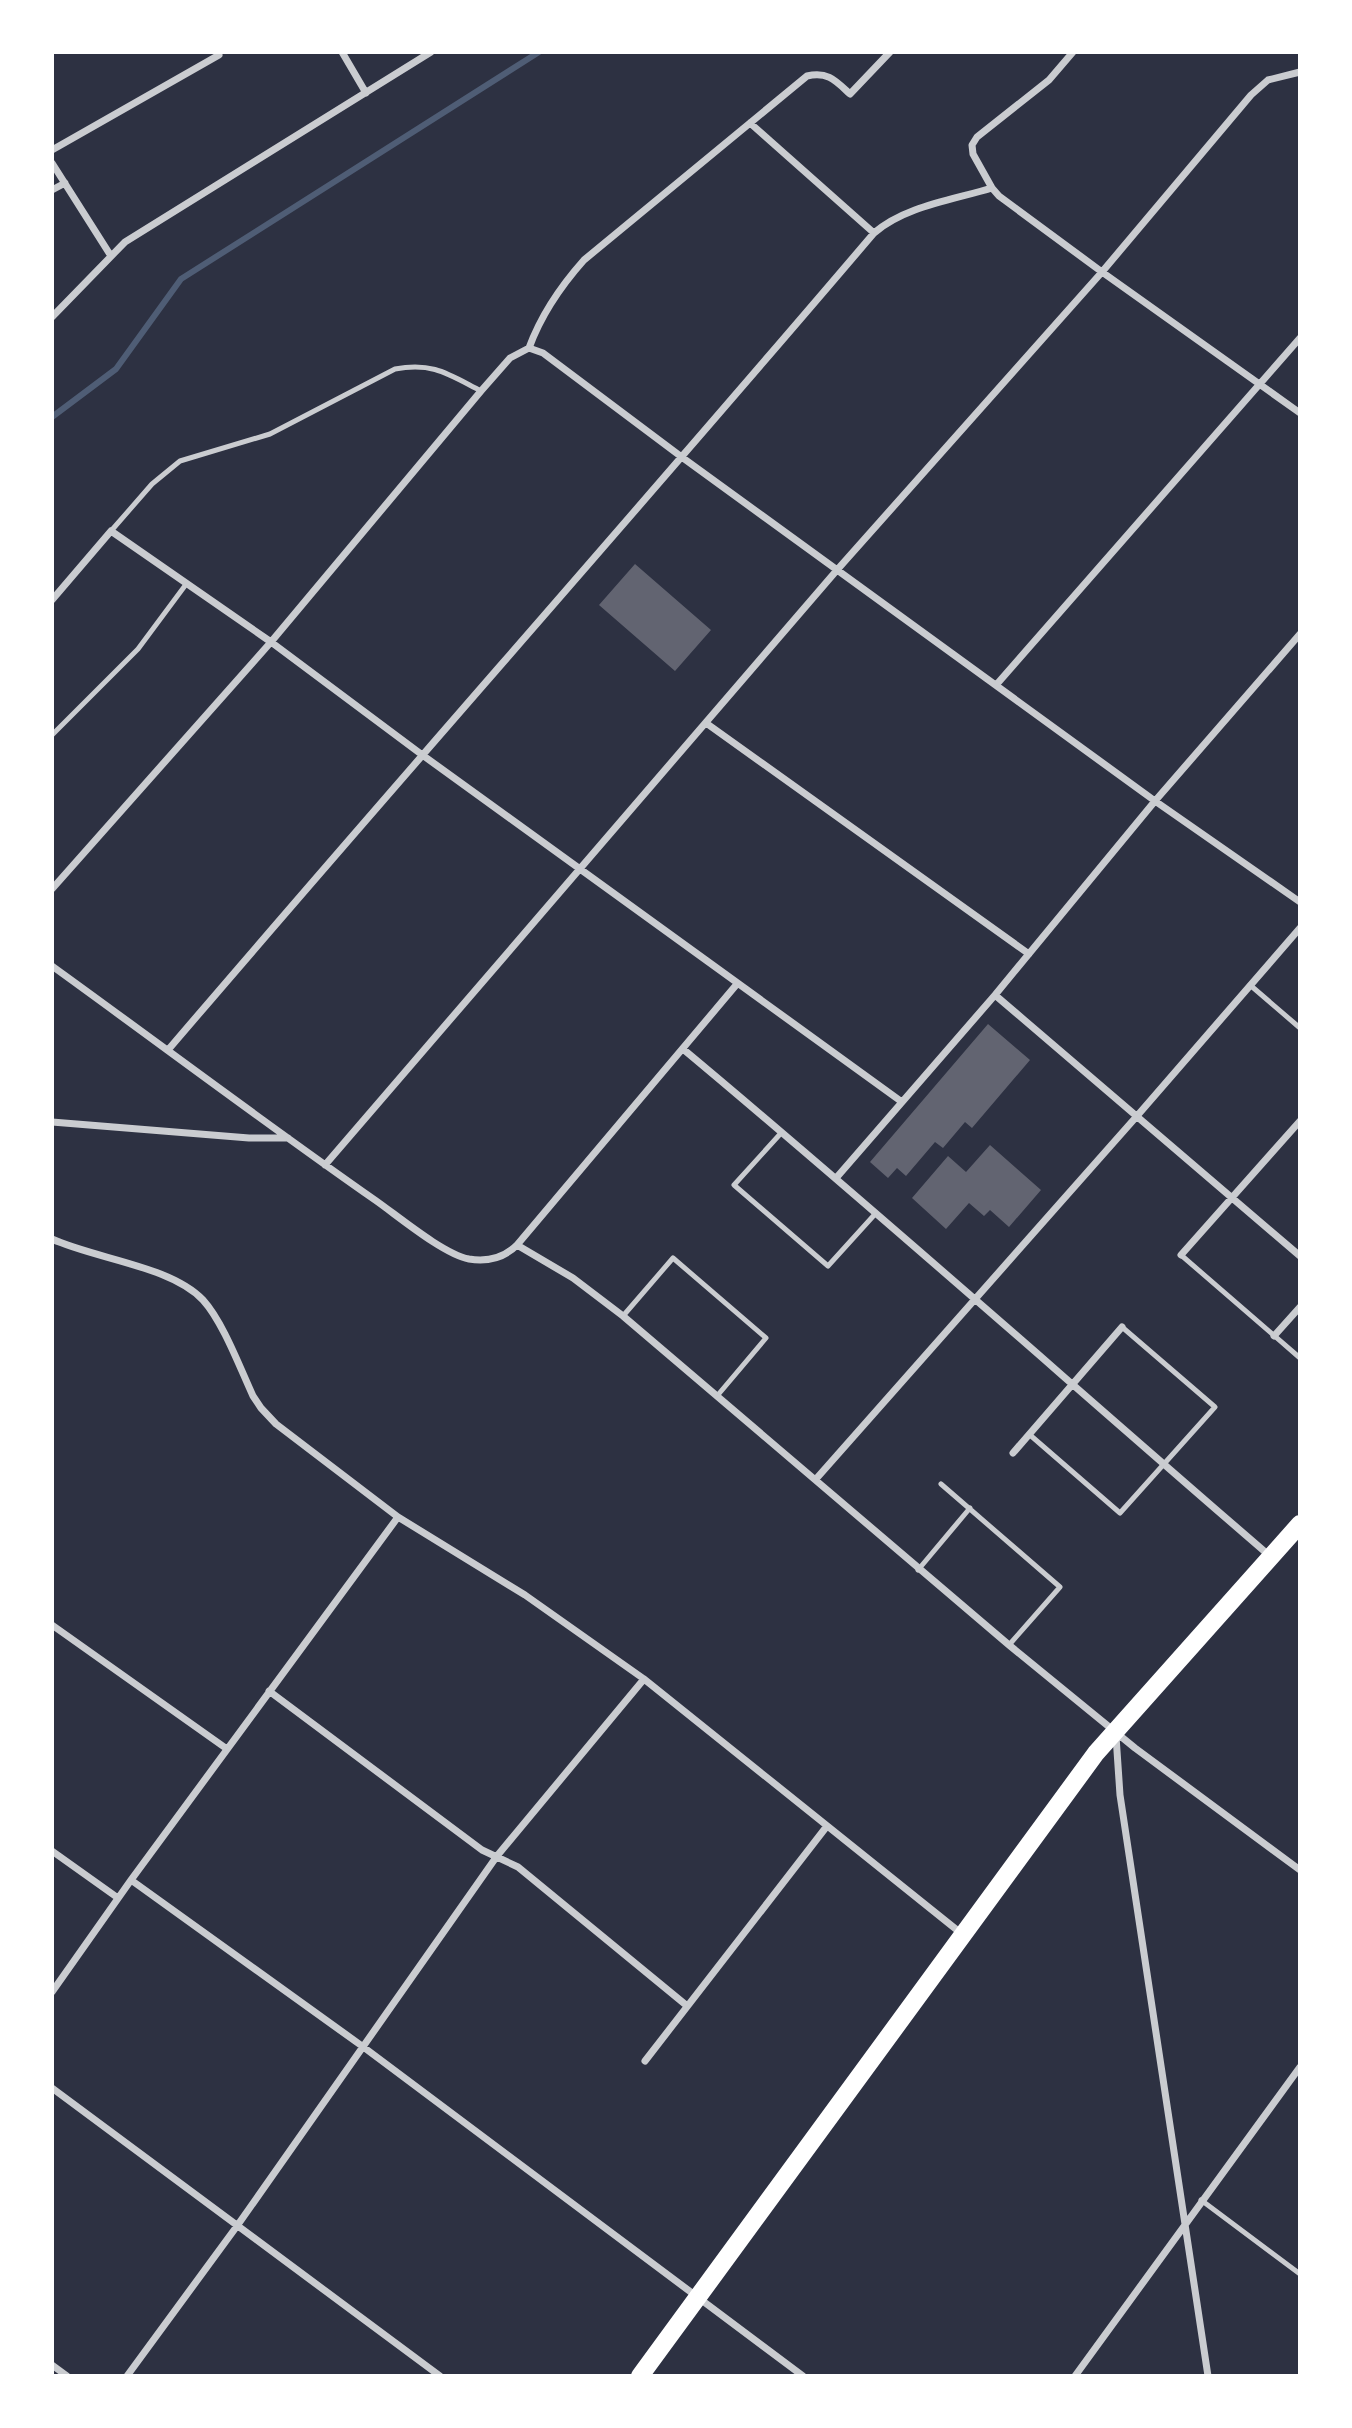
<svg xmlns="http://www.w3.org/2000/svg" width="1352" height="2428" font-family="'Fira Sans Condensed',sans-serif">
<style>
.lines{fill:none;stroke-linecap:round;stroke-linejoin:round}
.stream{stroke:#4f5d75;stroke-width:6}
.building{fill:#626471}
.service{stroke:#caccd0;stroke-width:5}
.minor{stroke:#caccd0;stroke-width:7}
.primary{stroke:#fff;stroke-width:18}
</style>
<rect width="100%" height="100%" fill="#2d3142"/>
<g class="lines">
<path class="stream" d="M52,417L116,369L181,279L539,52"/>
</g>
<path class="building" d="M635,564L711,630L675,671L599,605Z
M988,1024L1030,1060L972,1128L965,1122L943,1148L935,1142L906,1176L897,1168L888,1178L870,1162Z
M990,1145L1041,1190L1009,1227L990,1210L984,1216L969,1203L946,1229L912,1198L948,1156L966,1172Z"/>
<g class="lines">
<path class="service" d="M111,531L152,484L180,461L270,434L395,369C433,362 448,374 481,391
M52,735L138,649L187,583
M1250,985L1300,1028
M782,1132L734,1185L828,1266L876,1213
M1181,1255L1300,1358
M623,1316L673,1258L766,1338L717,1396
M1030,1435L1120,1513L1215,1407L1122,1327
M941,1484L1060,1587L1009,1645
M918,1570L970,1508
M1201,2200L1300,2274"/>
<path class="minor" d="M342,52L366,93
M1073,52L1049,80L977,137L972,145L973,154L992,188L999,196L1102,272L1300,413
M750,123L874,233
M52,150L219,55
M52,163L111,256
M52,190L65,183
M52,317L125,242L431,52
M529,348L543,353L683,458L1155,801L1300,902
M529,348C541,315 560,287 584,260L807,76C828,71 836,81 850,94L890,52
M52,600L111,531L271,642L421,754L902,1102
M997,684L1300,338
M706,723L1029,954
M52,889L271,642L481,391L510,358L529,348
M52,966C160,1044 266,1124 375,1200C398,1216 443,1254 469,1259C488,1262 504,1258 517,1245L737,984
M995,995L1300,1256
M683,1049C882,1215 1075,1388 1271,1557
M168,1050C402,776 641,507 874,233C905,206 953,200 992,188
M52,1122L249,1138H288
M325,1165L837,570L1102,272L1251,95L1268,80L1300,72
M837,1177L995,995L1155,801L1300,634
M52,1239C96,1259 171,1266 203,1300C223,1322 240,1368 253,1396L261,1408L276,1424L398,1517L525,1595L644,1679L962,1934
M517,1245L573,1278L623,1316L1009,1645L1135,1748L1300,1870
M1181,1255L1300,1121
M1274,1336L1300,1307
M1013,1453L1122,1327
M816,1479L1137,1116L1300,928
M52,1625L227,1749
M269,1691L482,1850L518,1867L686,2005
M1116,1736L1120,1795L1208,2376
M52,1851L118,1898
M131,1880L362,2046L803,2376
M52,1992L131,1880L398,1517
M645,2061L827,1826
M52,2088L440,2376
M52,2365L67,2376
M127,2376L237,2226L497,1856L644,1679
M1075,2376L1300,2067"/>
<path class="primary" d="M640,2376L1096,1753L1300,1524"/>
</g>
<rect width="1352" height="2428" fill="none" stroke="#ffffff" stroke-width="108"/>
</svg>
